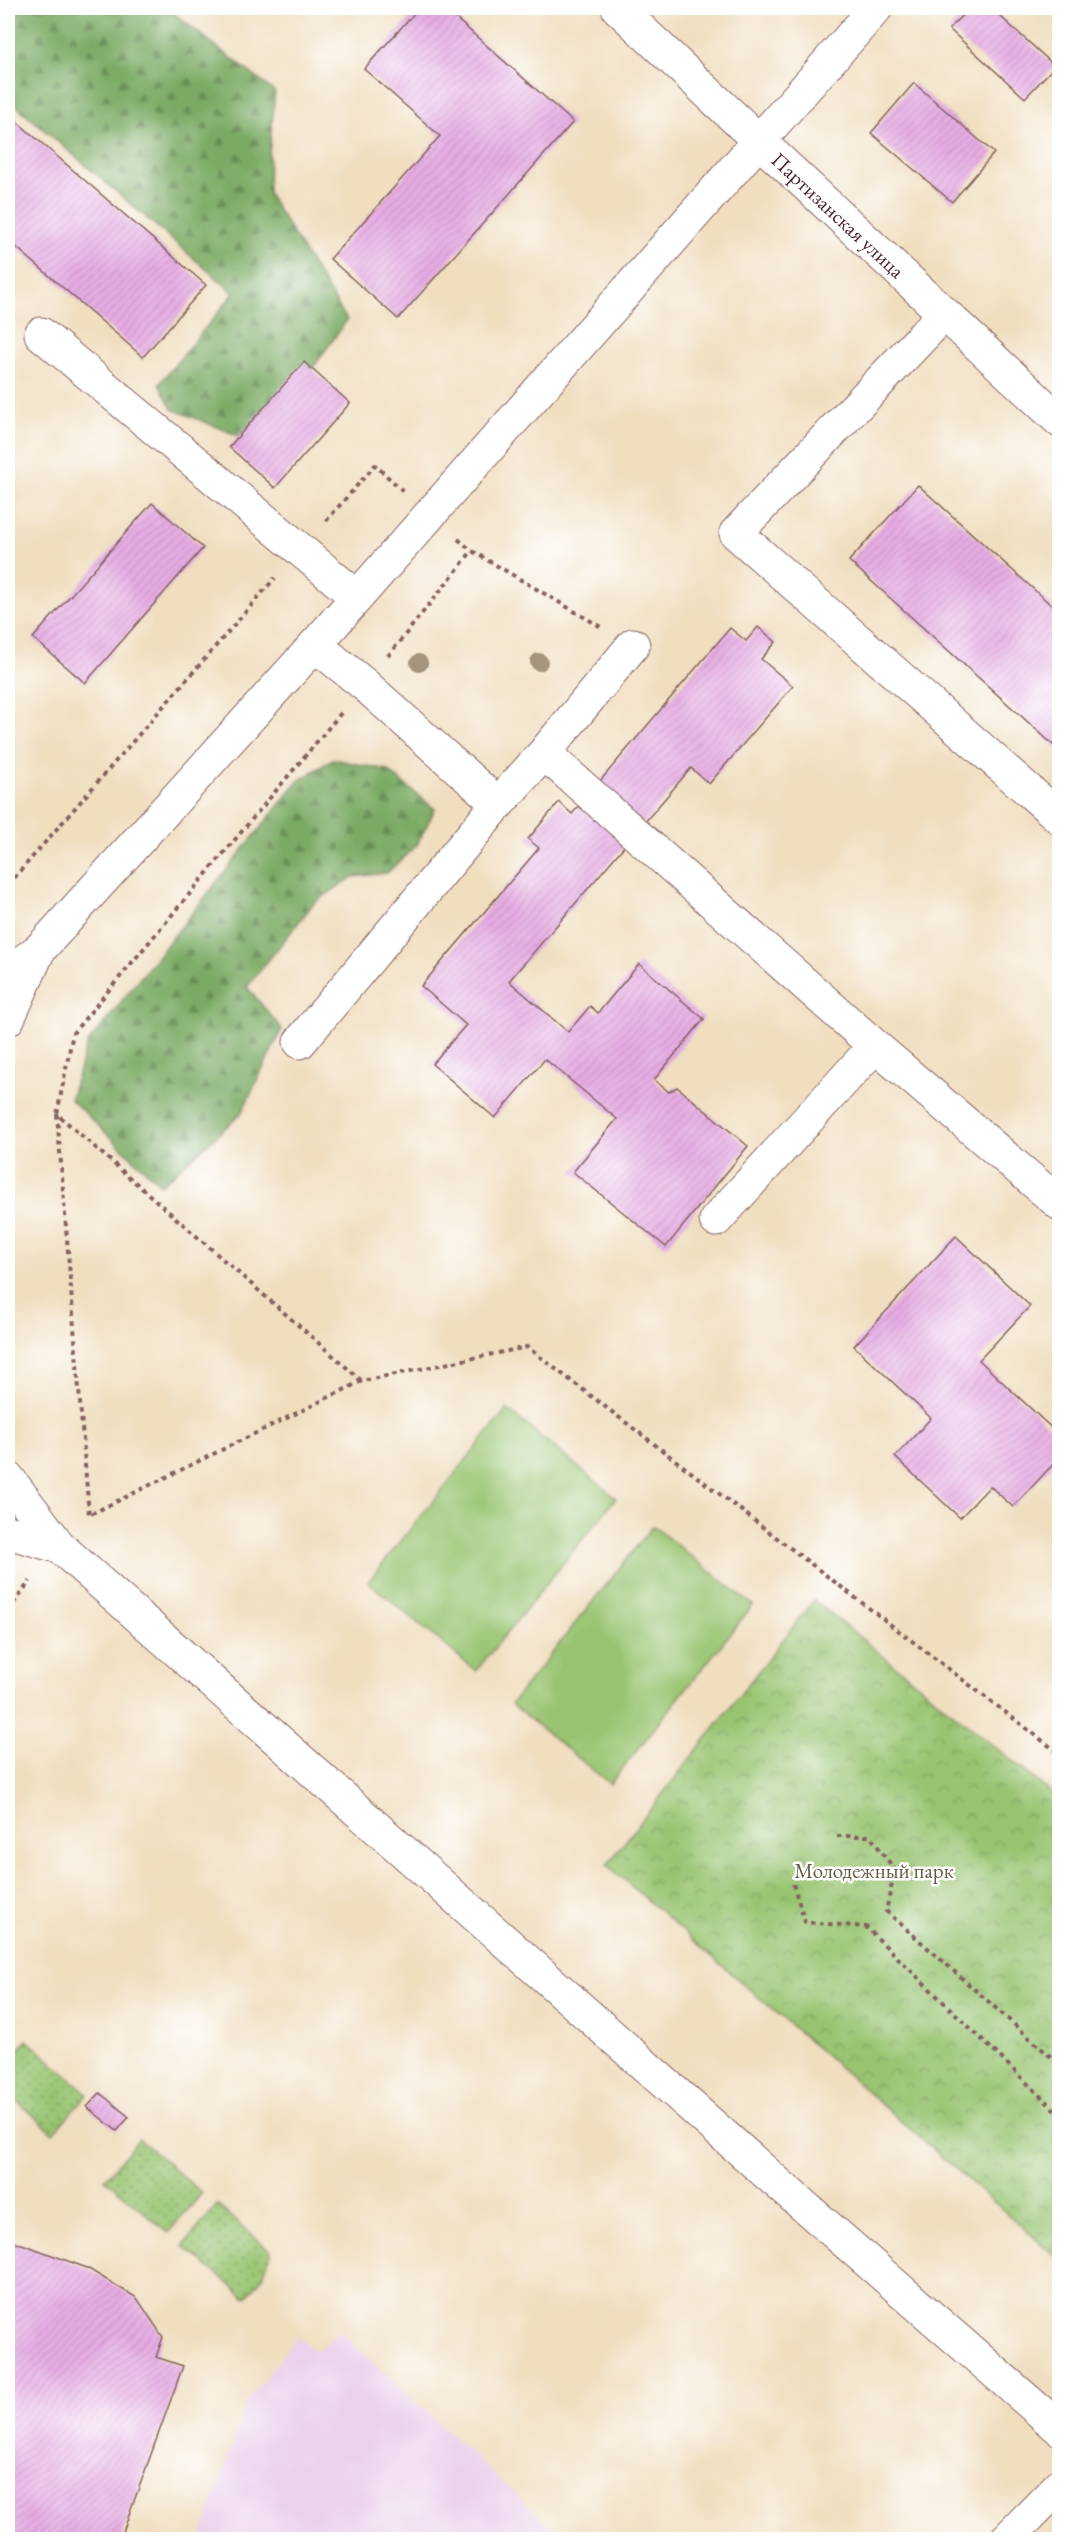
<svg xmlns="http://www.w3.org/2000/svg" width="1067" height="2547" font-family="'EB Garamond',serif">
<style>
.built{fill:#ead1ec}
.grass{fill:url(#grass-dots);stroke:#71724e;stroke-width:1.5}
.forest{fill:url(#forest-firs);stroke:#626447;stroke-width:1.5}
.park{fill:url(#park-crowns);stroke:#71724e;stroke-width:1.5}
.pitch{fill:#98c471;stroke:#71724e;stroke-width:1.5}
.building{fill:url(#building-hatch)}
.lines{fill:none;stroke-linecap:round;stroke-linejoin:round}
.minor-casing{stroke:#84625f;stroke-width:35}
.major-casing{stroke:#84625f;stroke-width:35}
.path{stroke:#84625f;stroke-width:4;stroke-dasharray:4.5 4.5;stroke-linecap:butt}
.minor{stroke:#fff;stroke-width:33}
.major{stroke:#fff;stroke-width:33}
.tree{fill:#a4957b}
.labels{text-anchor:middle;dominant-baseline:central;stroke-width:5;stroke-linejoin:round;paint-order:stroke}
.street-label{font-size:21px;fill:#4a1f2b;stroke:#fff}
.park-label{font-size:21px;fill:#655944;stroke:#fff}
</style>
<defs>
<pattern id="grass-dots" width="8" height="8" patternUnits="userSpaceOnUse" patternTransform="scale(1.5)"><rect width="8" height="8" fill="#98c471"/><path d="M2 2h.1M6 6h.1" fill="none" stroke="#7e9f5d" stroke-width="1.8" stroke-linecap="round"/></pattern>
<pattern id="forest-firs" width="22" height="20" patternUnits="userSpaceOnUse" patternTransform="scale(1.5)"><rect width="22" height="20" fill="#7aaa63"/><path d="M5 1l3.5 6h-7zM16 11l3.5 6h-7z" fill="#668a52"/></pattern>
<pattern id="park-crowns" width="20" height="18" patternUnits="userSpaceOnUse" patternTransform="scale(1.5)"><rect width="20" height="18" fill="#98c471"/><path d="M2 6a3 3 0 1 1 6 0M12 15a3 3 0 1 1 6 0" fill="none" stroke="#7e9f5d"/></pattern>
<pattern id="building-hatch" width="6" height="6" patternUnits="userSpaceOnUse" patternTransform="scale(1.5)"><rect width="6" height="6" fill="#e6ade4"/><path d="M-1 1l2-2M0 6l6-6M5 7l2-2" fill="none" stroke="#c794c4"/></pattern>
</defs>
<rect width="100%" height="100%" fill="#fff"/>
<filter id="ink" filterUnits="userSpaceOnUse"><feTurbulence type="fractalNoise" baseFrequency=".0167" numOctaves="2"/><feDisplacementMap in="SourceGraphic" scale="12" xChannelSelector="R" yChannelSelector="G"/><feConvolveMatrix kernelMatrix="1 2 1 2 8 2 1 2 1" color-interpolation-filters="sRGB"/></filter>
<filter id="wash" filterUnits="userSpaceOnUse"><feTurbulence type="fractalNoise" baseFrequency=".008" numOctaves="4" result="noise"/><feDisplacementMap in="SourceGraphic" scale="24" xChannelSelector="R" yChannelSelector="G"/><feGaussianBlur stdDeviation="1.35" result="paint"/><feColorMatrix in="noise" values="0 0 0 0 0 0 0 0 0 0 0 0 0 0 0 0 0 1.4 0 .05"/><feComposite in="paint" operator="in"/></filter>
<g filter="url(#wash)">
<rect width="100%" height="100%" fill="#f0debf"/>
<path class="built" d="M339,2331L564,2539H201L246,2403L297,2336L316,2352Z"/>
<path class="grass" d="M27,2040L88,2094L53,2133L8,2093V2062Z
M139,2139L202,2193L168,2233L105,2179Z
M217,2205L271,2251L263,2277L246,2298L183,2246Z"/>
<path class="forest" d="M8,8H167L275,92L269,154L268,194L347,320L259,444L172,409L159,384L234,293L8,99Z
M333,759L387,770L435,809L417,845L387,873L353,877L314,903L247,987L282,1029L241,1114L161,1185L70,1099L87,1044L298,781Z"/>
<path class="park" d="M814,1600L1059,1799V2259L607,1865Z"/>
<path class="pitch" d="M507,1409L616,1498L476,1671L368,1582Z
M653,1526L753,1605L610,1784L511,1704Z"/>
<g id="blocks">
<path class="building" d="M419,8H444L573,122L398,319L330,259L440,136L364,69Z
M969,8H991L1055,66L1025,98L949,29Z
M914,83L994,153L952,202L871,133Z
M8,114L206,285L143,357L8,240Z
M304,362L350,403L275,488L229,447Z
M918,485L1060,613V751L849,561Z
M152,503L203,548L85,683L33,638Z
M758,627L776,642L761,659L793,686L709,784L691,768L509,981L568,1032L590,1006L598,1013L639,964L704,1019L654,1080L669,1092L677,1087L748,1146L666,1247L573,1172L617,1119L545,1059L495,1118L432,1064L466,1025L421,986L539,848L528,839L559,802L572,814L730,628L746,641Z
M956,1236L1030,1306L979,1360L1060,1436V1457L1013,1507L990,1486L960,1518L895,1457L931,1418L854,1346Z
M100,2093L129,2117L117,2131L87,2107Z
M8,2242L22,2244L87,2268L137,2298L163,2337L156,2357L183,2366L120,2540H8Z"/>
</g>
</g>
<g filter="url(#ink)">
<use href="#blocks" fill-opacity="0" stroke="#84625f" stroke-width="1.5"/>
<g class="lines">
<defs>
<path id="minor" d="M618,8L759,141L1060,421
M944,314L736,533L1060,818
M41,334L357,597
M315,645L365,685L498,804
M544,753L875,1046L1060,1204
M300,1042L498,804L544,753L633,645
M716,1220L875,1046
M1006,2540L1060,2485"/>
<path id="major" d="M8,973L40,949L315,645L876,8
M8,1019L38,952
M8,1478L60,1547L773,2179L1060,2429
M8,1532L60,1547"/>
</defs>
<use href="#minor" class="minor-casing"/>
<use href="#major" class="major-casing"/>
<path class="path" d="M326,521L375,465L403,491
M458,539L472,551
M388,656L472,551L601,627
M341,713L73,1033L57,1114L362,1381L527,1347L1060,1754
M8,885L275,578
M57,1114L89,1515L362,1381
M8,1611L30,1581
M837,1836H870L895,1870L886,1911L1060,2065
M793,1884L805,1922L866,1927L1060,2115"/>
<use href="#minor" class="minor"/>
<use href="#major" class="major"/>
</g>
<g class="tree">
<circle cx="539" cy="662" r="9"/>
<circle cx="419" cy="663" r="9"/>
</g>
</g>
<g class="labels">
<g class="street-label">
<text transform="translate(838 215) rotate(43)">Партизанская улица</text>
</g>
<g class="park-label">
<text x="874" y="1870">Молодежный парк</text>
</g>
</g>
<rect width="1067" height="2547" fill="none" stroke="#fff" stroke-width="30"/>
</svg>
